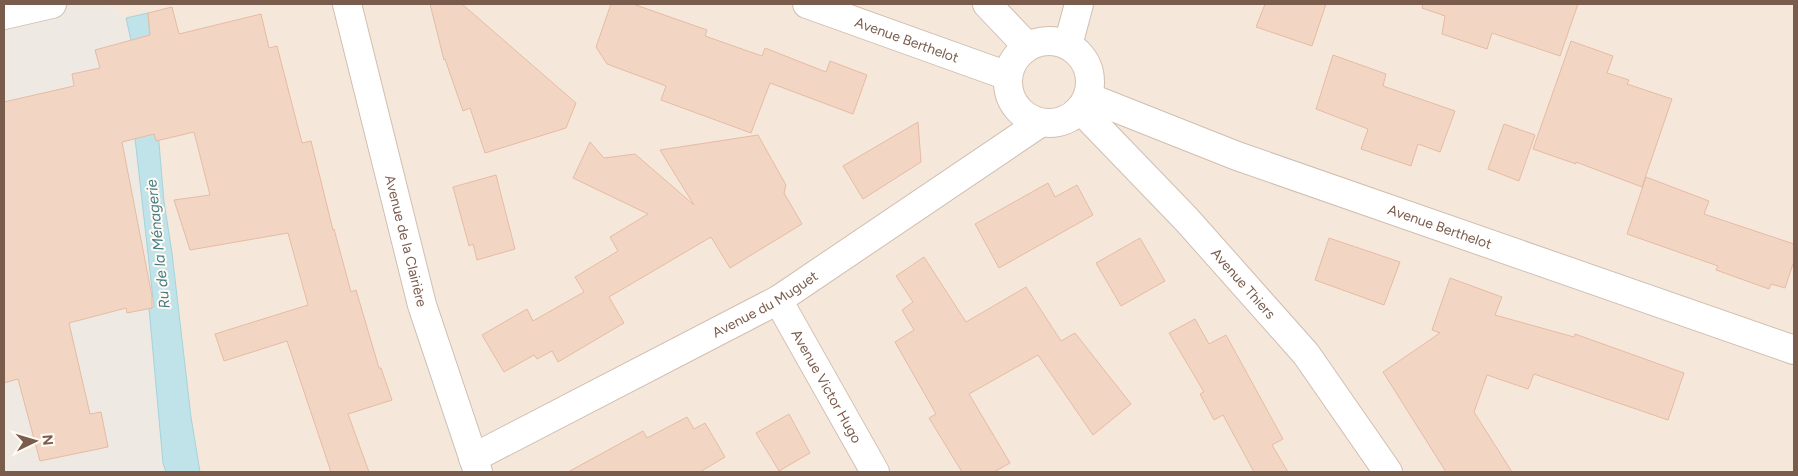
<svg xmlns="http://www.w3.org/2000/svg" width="1798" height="476" font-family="Figtree,sans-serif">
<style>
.residential{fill:#f5e8da}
.industrial{fill:#efe9e4}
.water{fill:#bfe3e8;stroke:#a5d3da}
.building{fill:#f3d5c3;stroke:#e6bba3}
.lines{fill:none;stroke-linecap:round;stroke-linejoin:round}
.street-casing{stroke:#d1beb0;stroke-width:30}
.street{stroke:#fff;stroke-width:28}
.labels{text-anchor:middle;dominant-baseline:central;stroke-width:4;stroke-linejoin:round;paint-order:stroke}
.street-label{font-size:14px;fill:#7a5c4d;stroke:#fffaf3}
.water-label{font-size:15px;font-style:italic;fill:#437c86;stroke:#fffaf3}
</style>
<rect width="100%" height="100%" fill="#fdf6ec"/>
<path class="residential" d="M105,4H1794V472H200L191,417L172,253L164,202L147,13L126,18Z"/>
<path class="industrial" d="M4,4H105L126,18L135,58L154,308L149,309L163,463L166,472H4Z"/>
<path class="water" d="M148,13L164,202L172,253L191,417L200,472H166L163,463L149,308L154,307L131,103L135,58L126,18Z"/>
<path class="building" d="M430,4H462L576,103L566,128L485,153L470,108L463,111L445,59L444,60Z
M611,4H633L707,30L705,36L762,56L765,48L826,72L830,61L867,75L853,114L770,83L751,133L661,100L666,86L607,64L596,47Z
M1265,4H1326L1312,46L1256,27Z
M1423,4H1578L1560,56L1492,33L1487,49L1442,34L1445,16L1422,8Z
M172,7L179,34L261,14L269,48L277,46L302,143L311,141L333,230L334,229L351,292L356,290L379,368H381L392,400L348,414L369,472H331L287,341L224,361L215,334L308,305L288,233L190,250L174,200L210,195L194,132L156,141L154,134L122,142L152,296V308L127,313L126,308L69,323L90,414L101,412L108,447L40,461L18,379L4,383V102L74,86L72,74L100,68L95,50L150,35L148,13Z
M1571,41L1613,56L1607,73L1629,80L1627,84L1672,99L1642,187L1576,162V164L1533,149Z
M1333,55L1386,74L1383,86L1455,111L1440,152L1418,144L1411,166L1361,149L1368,129L1316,109Z
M918,122L921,162L863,199L843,166Z
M1504,124L1535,135L1519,181L1488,169Z
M758,135L786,185L784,193L802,224L730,268L711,237L609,297L624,323L558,362L552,351L537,359L534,355L504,372L482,335L527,309L533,321L584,292L575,277L618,251L610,237L648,214L573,178L590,142L604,158L635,154L694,205L660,150Z
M496,175L515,249L477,260L473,244L469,246L453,187Z
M1646,177L1709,201L1704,214L1794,244V261L1785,288L1771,284L1769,289L1716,270L1718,266L1627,234Z
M1048,183L1055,197L1077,185L1093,215L999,268L975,224Z
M1140,238L1165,281L1121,306L1096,263Z
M1329,238L1400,262L1384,305L1315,280Z
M924,257L966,322L1026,287L1061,341L1075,333L1131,404L1093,435L1038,355L969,394L1010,463L994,472H962L929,418L936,414L895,342L914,330L902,310L913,302L896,276Z
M1450,278L1502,297L1495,315L1574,337L1575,334L1684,373L1668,420L1534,374L1528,389L1487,375L1474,412L1512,472H1446L1383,372L1440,333L1432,330Z
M1195,319L1209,344L1226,335L1283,439L1272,445L1288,472H1254L1223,415L1214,420L1200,394L1204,392L1169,333Z
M789,414L810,453L779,471L756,433Z
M687,417L694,429L705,423L725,457L700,472H568L643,431L647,438Z"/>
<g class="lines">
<defs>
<g id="street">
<path id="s1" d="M347,4L422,305L478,472"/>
<path id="s2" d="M807,4L1008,76"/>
<path d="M987,4L1027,46"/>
<path d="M4,15L52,4"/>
<circle cx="1049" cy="82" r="41"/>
<path d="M1068,45L1079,4"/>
<path id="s3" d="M1088,97L1237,156L1794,350"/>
<path id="s4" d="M1080,109L1187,220L1306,354L1388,472"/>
<path id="s5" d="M778,300L875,472"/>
<path id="s6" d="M473,458L778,300L1040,123"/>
</g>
</defs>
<use href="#street" class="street-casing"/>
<use href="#street" class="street"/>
</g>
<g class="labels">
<g class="street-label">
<text stroke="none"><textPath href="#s2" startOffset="106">Avenue Berthelot</textPath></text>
<text stroke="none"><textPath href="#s3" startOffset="375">Avenue Berthelot</textPath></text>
<text stroke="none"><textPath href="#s1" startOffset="244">Avenue de la Clairière</textPath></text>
<text stroke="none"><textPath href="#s4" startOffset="239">Avenue Thiers</textPath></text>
<text stroke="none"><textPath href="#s6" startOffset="330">Avenue du Muguet</textPath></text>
<text stroke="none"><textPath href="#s5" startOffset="99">Avenue Victor Hugo</textPath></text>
</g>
<g class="water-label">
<text transform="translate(158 244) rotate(-96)">Ru de la Ménagerie</text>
</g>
</g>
<rect width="1798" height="476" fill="none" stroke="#7a5c4d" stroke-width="10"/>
<g transform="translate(35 441) rotate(85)" stroke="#fffaf3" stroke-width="4" paint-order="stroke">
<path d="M0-4L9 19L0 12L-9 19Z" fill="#7a5c4d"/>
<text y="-8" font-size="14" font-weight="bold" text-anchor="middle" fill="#7a5c4d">N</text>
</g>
</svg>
